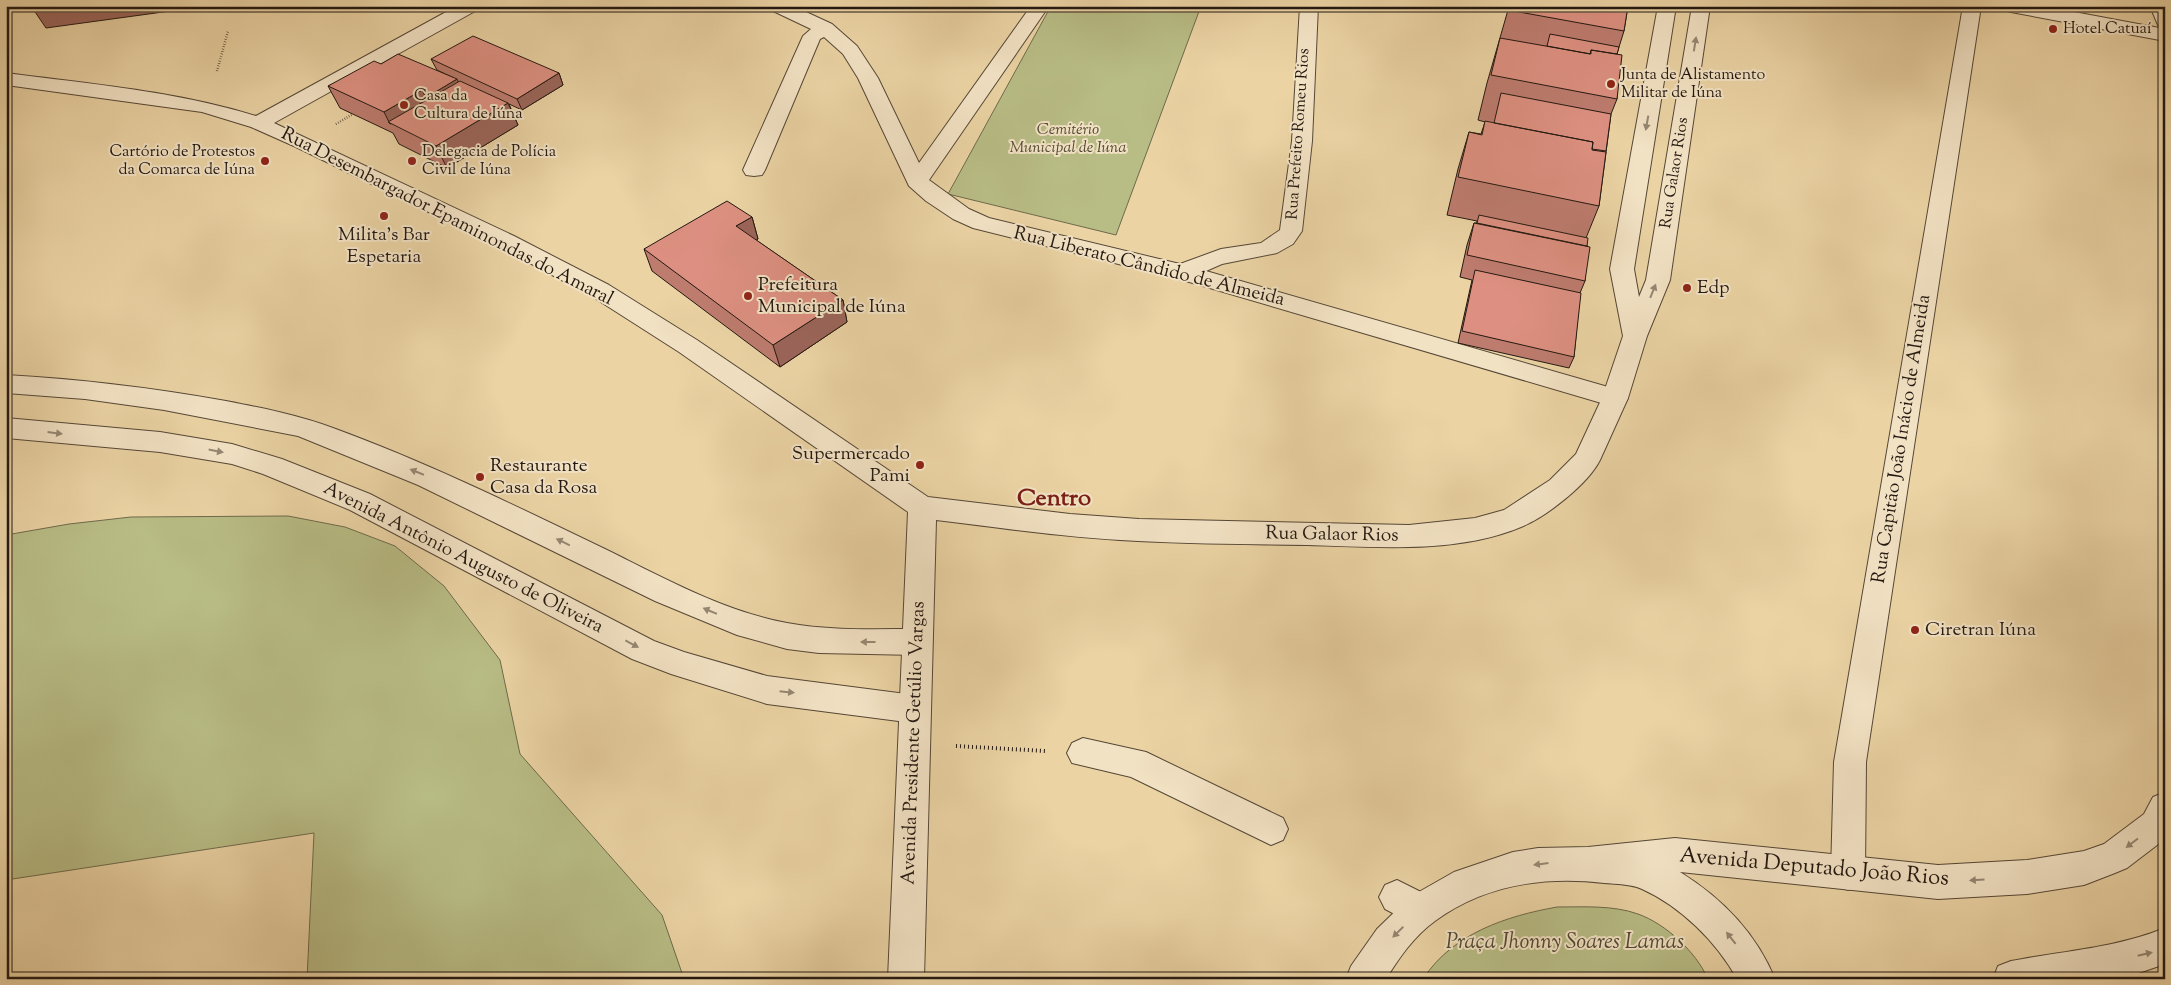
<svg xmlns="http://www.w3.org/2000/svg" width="2171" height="985" font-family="'Sorts Mill Goudy',serif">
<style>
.green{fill:#b8bc85;stroke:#6e6a4b}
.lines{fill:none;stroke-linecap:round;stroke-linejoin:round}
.service-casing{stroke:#554736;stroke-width:2}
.minor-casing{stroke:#554736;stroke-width:2}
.tertiary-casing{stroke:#554736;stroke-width:2}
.path-far1{stroke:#231811;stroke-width:2.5;stroke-dasharray:0.5 2;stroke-linecap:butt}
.path{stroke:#231811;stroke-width:4;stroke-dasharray:1 3;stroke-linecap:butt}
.service{fill:#f2e2c4;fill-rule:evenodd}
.minor{fill:#f2e2c4;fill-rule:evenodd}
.tertiary{fill:#f2e2c4;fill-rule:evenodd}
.wall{fill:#be7c6f;stroke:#231811}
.shaded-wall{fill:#9b655a;stroke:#231811}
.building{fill:#dd9081;stroke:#231811}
.oneway{fill:#958773}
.poi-dot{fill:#8f2418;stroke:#f2e2c4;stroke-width:2}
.labels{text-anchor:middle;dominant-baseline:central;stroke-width:4;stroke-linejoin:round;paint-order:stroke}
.far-poi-label{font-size:16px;fill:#231811;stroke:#f2e2c4;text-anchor:start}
.far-park-label{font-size:16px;font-style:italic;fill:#504934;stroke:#f2e2c4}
.far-street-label{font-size:16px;fill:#231811;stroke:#f2e2c4}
.street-label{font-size:19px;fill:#231811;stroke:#f2e2c4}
.poi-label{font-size:19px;fill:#231811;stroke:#f2e2c4;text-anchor:start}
.near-street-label{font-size:22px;fill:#231811;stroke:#f2e2c4}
.near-park-label{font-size:22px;font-style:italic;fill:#504934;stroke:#f2e2c4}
.district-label{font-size:24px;font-weight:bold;fill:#7a1f14;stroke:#f2e2c4}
</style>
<rect width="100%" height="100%" fill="#ebd3a4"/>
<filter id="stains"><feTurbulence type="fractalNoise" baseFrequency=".004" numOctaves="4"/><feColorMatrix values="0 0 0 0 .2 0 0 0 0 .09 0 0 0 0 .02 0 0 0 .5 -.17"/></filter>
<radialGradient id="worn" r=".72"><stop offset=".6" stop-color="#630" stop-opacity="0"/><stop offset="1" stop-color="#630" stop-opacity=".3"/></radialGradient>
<path class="green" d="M1051,6H1201L1116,235L948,194Z
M288,516L345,527L395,546L444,586L500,660L520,754L662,915L684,979H307L314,833L6,880V535L69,524L131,517Z
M1557,907C1583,907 1613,905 1638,914C1666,924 1696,952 1708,979H1423C1453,933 1507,916 1557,907Z"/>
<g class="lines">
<defs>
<path id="service" d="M1397,880L1433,898L1439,910L1433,922L1421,928L1385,909L1379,897L1385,885Z"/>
<path id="minor" d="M768,6H793L832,24L857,46L878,78L919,163L1031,6H1049L929,180L969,209L989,218L1180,264L1221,249L1261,243L1280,230L1292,141L1300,6H1318L1312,141L1302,231L1293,244L1277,253L1222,264L1206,271L1615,389L1624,391L1628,398L1624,405L1615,407L1179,279L973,228L953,219L926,201L909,186L858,78L843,54L824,37L820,39L765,170L762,175L754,176L746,175L743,170L803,36L811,29L771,10Z
M1963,6H1981L1866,762L1865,873L1860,885L1848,890L1836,885L1831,873L1834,762Z
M2002,6H2042L2165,29V41L2011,12L2005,10Z
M6,375C80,379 153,388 226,401C262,408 298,415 333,428C426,462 516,506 605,549C664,578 723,611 787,623C830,631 874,629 917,629L928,633L932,642L928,651L917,655L819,653L787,649L737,635L655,601L418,485L298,436L164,410L85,399L6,393Z
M6,418L160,432L232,444L282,459L370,494L654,641L684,652L767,676L914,695L925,699L930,709L925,719L914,723L767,704L671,674L632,659L350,510L263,474L232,464L160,452L6,438Z
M1083,738L1146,752L1283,818L1288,829L1283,840L1271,845L1131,777L1072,763L1067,753L1072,743Z"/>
<path id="tertiary" d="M457,6H480L477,10L274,123L514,236L609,285L697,340L928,497L1070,514L1139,519L1409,525L1475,518L1504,510L1550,480L1576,454L1602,398L1623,336L1610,269L1658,6H1676L1634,269L1639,297L1646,280L1692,6H1710L1670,280L1647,336L1628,398L1600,460C1588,484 1546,517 1521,527C1457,554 1375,547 1308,545C1251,544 1195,544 1138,541C1070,538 1003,528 936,520L924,979H888L908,512L679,352L593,297L498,246L296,147L251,127L202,112L6,85V73C90,84 175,91 256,116Z
M2150,6H2165V27L2158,25Z
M2165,792V839L2127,868L2115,873L2084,885L2027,894L1938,899L1680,872C1722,898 1756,933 1775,979H1737C1717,942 1680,906 1642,889C1631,884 1616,884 1604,883C1544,876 1484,885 1435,921C1414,936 1399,958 1386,979H1346L1351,966L1377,929L1410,897L1454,872L1513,852L1538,848L1588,847L1675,838L1938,865L2027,860L2084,851L2104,844L2144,814L2153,797Z
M2165,928V964L2121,979H1993L1998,966L2011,961C2063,951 2116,948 2165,928Z"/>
</defs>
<use href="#service" class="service-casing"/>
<use href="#minor" class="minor-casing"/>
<use href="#tertiary" class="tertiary-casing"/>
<path class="path-far1" d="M217,71L228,31
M336,124L353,114"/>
<path class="path" d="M956,746L1045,751"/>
<use href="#service" class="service"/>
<use href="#minor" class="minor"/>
<use href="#tertiary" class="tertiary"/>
</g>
<path class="wall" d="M1508,6H1628L1624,31L1619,47L1617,54V99L1611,114L1599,206L1586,238L1587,246L1585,281L1580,293L1574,357L1569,368L1458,343L1472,280L1460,277L1467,245L1474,223H1477V221L1447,215L1458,169L1469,132L1481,134L1485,122L1478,120L1487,83L1508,10H1507Z
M431,59L559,73L563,85L522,110L509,104L518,125L447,168L399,144L393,133L340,108L328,86L381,64L454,78L437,70Z
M752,217L758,239L756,240L843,300L847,322L780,367L652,271L644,249Z"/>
<path class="shaded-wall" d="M31,6H207L46,28Z
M219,6H235L220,8Z
M559,73L563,85L522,110L517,99Z
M457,79L467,101L443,116L432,94Z
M422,90L433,112L390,124L384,112Z
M508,103L518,125L447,168L436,146Z
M752,217L758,239L743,249L736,226Z
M843,300L847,322L780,367L773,345Z"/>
<path class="building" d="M1509,6H1628L1624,31L1508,10Z
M1550,34L1619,47L1617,54L1591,50L1590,54L1547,46Z
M473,36L559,73L517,99L431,59Z
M1500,38L1591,54V50L1622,55L1617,99L1491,75Z
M398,54L457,79L432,94L422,90L384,112L328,86L374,61L381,64Z
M460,81L508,103L436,146L388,122Z
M1501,93L1611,114L1606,151L1592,149L1593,142L1494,123Z
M1485,121L1593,142L1592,150L1606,152L1599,206L1458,177L1469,132L1482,135Z
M727,201L752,217L736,226L843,300L773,345L644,249Z
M1479,215L1588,238L1587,246L1477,223Z
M1474,223L1590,247L1585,281L1467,255Z
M1475,270L1581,293L1574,357L1462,331Z"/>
<defs><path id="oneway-solid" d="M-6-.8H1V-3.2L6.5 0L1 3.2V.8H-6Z" transform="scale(1.25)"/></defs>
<g class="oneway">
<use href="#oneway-solid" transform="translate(1695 44) rotate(-81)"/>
<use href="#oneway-solid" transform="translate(1647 123) rotate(100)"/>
<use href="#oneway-solid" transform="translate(1653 291) rotate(-68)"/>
<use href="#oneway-solid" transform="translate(55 433) rotate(7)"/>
<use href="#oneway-solid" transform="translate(216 451) rotate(11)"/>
<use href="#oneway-solid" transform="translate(417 472) rotate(-158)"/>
<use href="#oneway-solid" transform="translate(563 542) rotate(-154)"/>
<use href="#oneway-solid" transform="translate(710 611) rotate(-157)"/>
<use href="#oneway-solid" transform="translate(868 642) rotate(180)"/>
<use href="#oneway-solid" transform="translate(632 644) rotate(28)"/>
<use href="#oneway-solid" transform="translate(787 692) rotate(6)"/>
<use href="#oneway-solid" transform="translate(2132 843) rotate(143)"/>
<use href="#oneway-solid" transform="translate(1541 864) rotate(173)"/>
<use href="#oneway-solid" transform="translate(1977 880) rotate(176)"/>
<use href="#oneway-solid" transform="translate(1398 932) rotate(135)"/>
<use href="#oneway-solid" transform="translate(1731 938) rotate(-128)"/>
<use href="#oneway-solid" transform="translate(2145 954) rotate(-13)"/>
</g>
<g class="poi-dot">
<circle cx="2053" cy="29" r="5"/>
<circle cx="1611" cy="84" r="5"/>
<circle cx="404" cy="105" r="5"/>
<circle cx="265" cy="161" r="5"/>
<circle cx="412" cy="161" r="5"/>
<circle cx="384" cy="216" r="5"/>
<circle cx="1687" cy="288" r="5"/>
<circle cx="748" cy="296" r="5"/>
<circle cx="920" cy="465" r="5"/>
<circle cx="480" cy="477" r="5"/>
<circle cx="1915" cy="630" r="5"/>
</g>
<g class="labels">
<g class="far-poi-label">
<text x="2063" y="29">Hotel Catuaí</text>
<text x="1621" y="75">Junta de Alistamento<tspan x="1621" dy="18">Militar de Iúna</tspan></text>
<text x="414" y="96">Casa da<tspan x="414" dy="18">Cultura de Iúna</tspan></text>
<text x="255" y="152" text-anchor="end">Cartório de Protestos<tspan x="255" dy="18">da Comarca de Iúna</tspan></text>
<text x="422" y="152">Delegacia de Polícia<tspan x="422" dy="18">Civil de Iúna</tspan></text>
</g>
<g class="far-park-label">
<text x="1068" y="130">Cemitério<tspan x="1068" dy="18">Municipal de Iúna</tspan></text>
</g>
<g class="far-street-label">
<text transform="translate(1299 134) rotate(-86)">Rua Prefeito Romeu Rios</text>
<text transform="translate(1675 173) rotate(-81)">Rua Galaor Rios</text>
</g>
<g class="street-label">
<text transform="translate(447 217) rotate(27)">Rua Desembargador Epaminondas do Amaral</text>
<text transform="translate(1149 267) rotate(14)">Rua Liberato Cândido de Almeida</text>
<text transform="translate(1902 439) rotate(-81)">Rua Capitão João Inácio de Almeida</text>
<text transform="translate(1332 535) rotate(1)">Rua Galaor Rios</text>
<text transform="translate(463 558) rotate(27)">Avenida Antônio Augusto de Oliveira</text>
<text transform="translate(914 743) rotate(-88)">Avenida Presidente Getúlio Vargas</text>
</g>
<g class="poi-label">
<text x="384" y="235" text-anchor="middle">Milita's Bar<tspan x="384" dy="22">Espetaria</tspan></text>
<text x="758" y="285">Prefeitura<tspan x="758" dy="22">Municipal de Iúna</tspan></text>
<text x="1697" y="288">Edp</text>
<text x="910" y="454" text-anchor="end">Supermercado<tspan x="910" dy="22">Pami</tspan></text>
<text x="490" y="466">Restaurante<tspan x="490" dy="22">Casa da Rosa</tspan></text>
<text x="1925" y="630">Ciretran Iúna</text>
</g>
<g class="near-street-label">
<text transform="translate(1814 868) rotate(5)">Avenida Deputado João Rios</text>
</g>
<g class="near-park-label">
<text x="1565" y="943">Praça Jhonny Soares Lamas</text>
</g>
<g class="district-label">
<text x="1054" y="499">Centro</text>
</g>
</g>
<rect width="2171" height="985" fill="none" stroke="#ebd3a4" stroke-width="25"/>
<rect x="8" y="8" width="2156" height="970" fill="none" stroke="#231811" stroke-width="2.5"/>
<rect x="12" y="12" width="2146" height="960" fill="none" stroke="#231811"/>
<rect width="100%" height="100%" filter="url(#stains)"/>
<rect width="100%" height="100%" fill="url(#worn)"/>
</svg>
